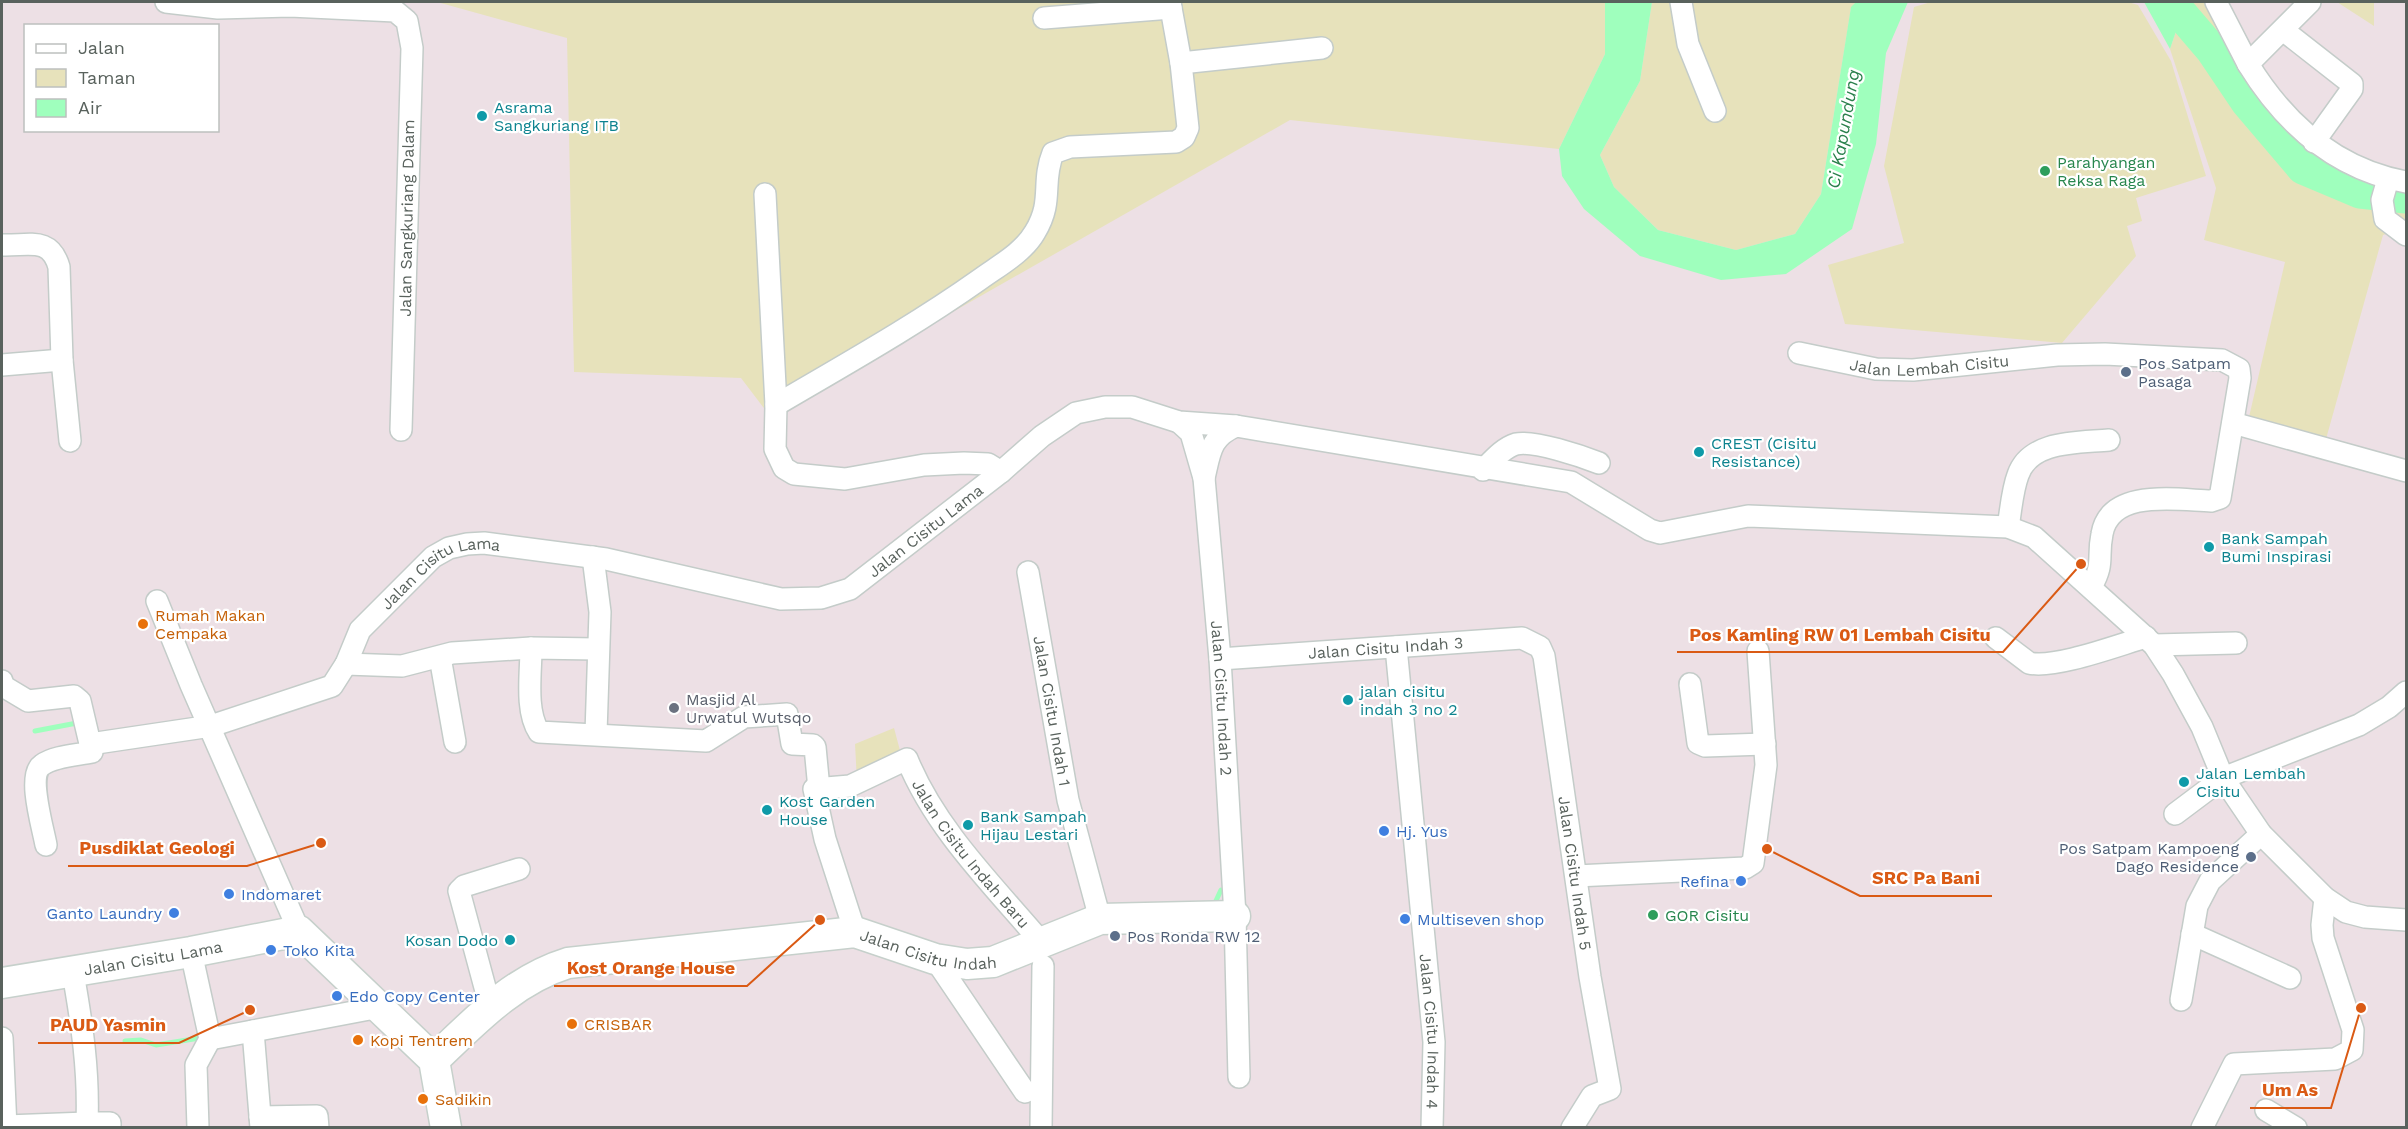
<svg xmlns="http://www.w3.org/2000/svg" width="2408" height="1129" font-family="'Work Sans',sans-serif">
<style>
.green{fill:#e7e2bb}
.water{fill:#9fffbd}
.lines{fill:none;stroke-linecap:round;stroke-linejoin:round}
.stream{stroke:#9fffbd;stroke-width:5}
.river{stroke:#9fffbd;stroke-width:33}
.street-casing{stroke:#c4ccc9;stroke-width:24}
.secondary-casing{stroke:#c6d0cb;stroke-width:33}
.street{stroke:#fff;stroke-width:21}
.secondary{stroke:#fff;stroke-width:30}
.culture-dot{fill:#0f9aa8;stroke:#fff;stroke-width:2}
.leisure-dot{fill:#2e9e5b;stroke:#fff;stroke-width:2}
.service-dot{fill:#5c6f8a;stroke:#fff;stroke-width:2}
.food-dot{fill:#e8710a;stroke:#fff;stroke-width:2}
.worship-dot{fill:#6b7280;stroke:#fff;stroke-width:2}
.shop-dot{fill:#3f7fe0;stroke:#fff;stroke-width:2}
.labels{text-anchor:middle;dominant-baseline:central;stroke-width:4.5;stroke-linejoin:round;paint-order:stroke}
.culture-label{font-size:16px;fill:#0d838f;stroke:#fff;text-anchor:start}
.leisure-label{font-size:16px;fill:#27864d;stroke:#fff;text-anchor:start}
.street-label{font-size:16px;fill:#59625d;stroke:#fff}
.service-label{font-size:16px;fill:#4e5e75;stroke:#fff;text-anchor:start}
.food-label{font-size:16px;fill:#c56008;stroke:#fff;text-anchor:start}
.worship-label{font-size:16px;fill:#5b616d;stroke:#fff;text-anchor:start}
.shop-label{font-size:16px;fill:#366cbe;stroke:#fff;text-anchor:start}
.water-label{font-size:18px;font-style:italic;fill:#2a804c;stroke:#fff}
.leader{fill:none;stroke:#da5a14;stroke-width:2}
.callout-dot{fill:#da5a14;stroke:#fff;stroke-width:2}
.callout-label{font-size:18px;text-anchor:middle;font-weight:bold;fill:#da5a14;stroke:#fff;stroke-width:4.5;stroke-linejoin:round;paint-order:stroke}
</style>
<rect width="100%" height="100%" fill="#ede0e5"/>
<path class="green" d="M437,2H1605V54L1559,149L1290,120L770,416L741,378L574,372L567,38Z
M1652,2H1856L1851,8L1821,194L1795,234L1736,250L1658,230L1614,187L1600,155L1640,81Z
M1931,2H2128L2138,5L2171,61L2206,176L2136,198L2142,221L2127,226L2136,256L2062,343L1845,324L1828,265L1904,243L1884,166L1914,7Z
M2186,2H2210L2234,56L2286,140L2343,181L2406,191V228L2383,235L2326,439L2249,417L2285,262L2204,240L2216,188L2170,49Z
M2337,2H2374V26Z
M894,728L902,758L857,781L855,744Z"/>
<path class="water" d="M1605,2H1652L1640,81L1600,155L1614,187L1658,230L1736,250L1795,234L1821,194L1851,7L1856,2H1908L1886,53L1876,144L1852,229L1786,274L1721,280L1640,256L1584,209L1562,176L1559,149L1605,54Z
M2144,2H2186L2170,49Z"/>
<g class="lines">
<path class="stream" d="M35,731L77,723L80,726
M1214,905L1221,890
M125,1041L141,1040L156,1045L206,1037"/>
<path class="river" d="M2171,2L2212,50L2247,102L2303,168L2360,192L2406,197"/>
<defs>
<g id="street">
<path d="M166,2L218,8L290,6L395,11L407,21L412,48L401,430"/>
<path d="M1681,2L1688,44L1715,111"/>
<path d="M2216,2L2248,64"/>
<path d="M2310,2L2248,64C2285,124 2335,169 2406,182"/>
<path d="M1171,8L1181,63"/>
<path d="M1044,18L1171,8L1170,2"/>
<path d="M2283,30L2352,84V89L2314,142"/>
<path d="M2388,179L2382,200L2385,219L2406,235"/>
<path d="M765,194L776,405L775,449L784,468L794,474L845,479L924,465L964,463L988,464L1001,472"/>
<path d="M2,245C29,246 50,236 59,267L62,360L70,441"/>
<path id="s1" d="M1799,353L1876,369L1913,370L2057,355L2105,354L2222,360L2239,369L2240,378L2220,498L2211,501C2177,500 2110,488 2102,534C2097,559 2105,562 2091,587"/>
<path d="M2,365L62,360"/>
<path d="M776,405C844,365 914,326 979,280C998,266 1023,253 1035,232C1054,201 1041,183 1053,153L1070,147L1176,142L1184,137L1188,128L1181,63L1322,48"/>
<path id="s2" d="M1179,422L1191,433L1204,478L1220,659L1235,916L1239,1077"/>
<path d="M2233,423L2406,471"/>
<path d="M1483,470C1493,460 1503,448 1516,444C1534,440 1581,456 1599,463"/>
<path d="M1204,478C1210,453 1210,437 1236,426L1571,482L1650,530L1660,533L1748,516L2008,527L2034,537L2154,645L2173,674L2202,727L2223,778L2261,834L2325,898L2346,912L2365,917L2406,920"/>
<path d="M2008,527C2011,510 2012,491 2018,475C2030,440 2078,443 2109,440"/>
<path d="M593,557L600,612L596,733"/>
<path id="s3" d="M1028,572L1068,800L1100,919"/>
<path d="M157,601L191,685L299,931"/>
<path d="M1996,638L2029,663C2055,669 2118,645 2146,637"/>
<path d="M2154,645L2236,643"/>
<path id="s4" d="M1396,647L1434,1042L1432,1128"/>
<path d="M531,648C531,673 525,711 539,732L706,741L744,717L787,714L792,744L813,745L815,747L819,789"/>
<path d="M440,657L455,742"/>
<path id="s5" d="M1220,659L1522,638L1540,647L1544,656L1590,977L1610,1089L1592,1096L1572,1128"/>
<path d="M346,664L402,666L452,653L531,648L597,649"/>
<path d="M2,681L3,686L28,701L74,696L80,701L92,752C78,755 54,756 42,765C27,775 43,828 46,845"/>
<path d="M1690,684L1698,743L1705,746L1765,744"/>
<path id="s6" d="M90,744L211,726L332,686L346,664L360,630L433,557L449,548L467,544L484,543L606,559L781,599L821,598L850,589L1001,472L1042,436L1076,413L1105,407H1132L1179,422L1236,426"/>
<path d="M2175,814L2223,778L2359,725L2389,707L2406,692"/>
<path d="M1576,876L1745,868L1753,863L1766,765L1758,651"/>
<path id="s7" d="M855,932L825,839L814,789L850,786L907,759C936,830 993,885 1042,943"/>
<path d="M2192,934L2290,978"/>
<path d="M191,952L210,1039L380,1007"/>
<path d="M935,959L1025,1092"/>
<path d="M73,973C82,1024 89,1071 87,1123H110V1128"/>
<path d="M2181,1000L2197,906L2210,881L2261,834"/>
<path d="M490,1006L459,891L464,886L519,869"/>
<path d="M253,1031L261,1128"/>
<path d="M2,1038L6,1128"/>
<path d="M2266,1110L2296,1128"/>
<path d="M260,1117L317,1116L318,1128"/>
<path d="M6,1126L87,1123"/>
<path d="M198,1128L196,1065L210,1039"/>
<path d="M1041,1128L1043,966"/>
<path d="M2202,1128L2234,1064L2335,1059L2352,1050L2353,1030L2323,938L2322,925L2325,898"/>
</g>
<g id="secondary">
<path id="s8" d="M2,983L191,952L299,931L434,1060L446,1128"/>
<path id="s9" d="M434,1060C475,1021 513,980 568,963L855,932L935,959L967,964L993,962L1100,919L1235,916"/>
</g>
</defs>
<use href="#street" class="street-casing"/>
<use href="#secondary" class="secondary-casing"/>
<use href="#street" class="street"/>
<use href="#secondary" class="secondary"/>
</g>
<g class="culture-dot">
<circle cx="482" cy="116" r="6"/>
<circle cx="1699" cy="452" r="6"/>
<circle cx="2209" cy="547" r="6"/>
<circle cx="1348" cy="700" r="6"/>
<circle cx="2184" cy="782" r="6"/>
<circle cx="767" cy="810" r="6"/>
<circle cx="968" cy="825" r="6"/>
<circle cx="510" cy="940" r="6"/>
</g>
<g class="leisure-dot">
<circle cx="2045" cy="171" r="6"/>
<circle cx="1653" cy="915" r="6"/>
</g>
<g class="service-dot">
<circle cx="2126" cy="372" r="6"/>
<circle cx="2251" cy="857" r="6"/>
<circle cx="1115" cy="936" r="6"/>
</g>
<g class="food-dot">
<circle cx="143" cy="624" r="6"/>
<circle cx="572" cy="1024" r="6"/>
<circle cx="358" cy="1040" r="6"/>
<circle cx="423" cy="1099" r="6"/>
</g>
<circle class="worship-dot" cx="674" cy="708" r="6"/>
<g class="shop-dot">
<circle cx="1384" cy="831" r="6"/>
<circle cx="1741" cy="881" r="6"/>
<circle cx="229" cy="894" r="6"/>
<circle cx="174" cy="913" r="6"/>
<circle cx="1405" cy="919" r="6"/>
<circle cx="271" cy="950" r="6"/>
<circle cx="337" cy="996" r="6"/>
</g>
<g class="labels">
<g class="culture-label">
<text x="494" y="107">Asrama<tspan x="494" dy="18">Sangkuriang ITB</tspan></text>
<text x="1711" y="443">CREST (Cisitu<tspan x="1711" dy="18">Resistance)</tspan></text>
<text x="2221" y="538">Bank Sampah<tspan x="2221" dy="18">Bumi Inspirasi</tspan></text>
<text x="1360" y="691">jalan cisitu<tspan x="1360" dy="18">indah 3 no 2</tspan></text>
<text x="2196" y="773">Jalan Lembah<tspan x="2196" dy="18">Cisitu</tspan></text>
<text x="779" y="801">Kost Garden<tspan x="779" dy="18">House</tspan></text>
<text x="980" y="816">Bank Sampah<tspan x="980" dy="18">Hijau Lestari</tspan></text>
<text x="498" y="940" text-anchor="end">Kosan Dodo</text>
</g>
<g class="leisure-label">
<text x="2057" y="162">Parahyangan<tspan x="2057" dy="18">Reksa Raga</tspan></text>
<text x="1665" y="915">GOR Cisitu</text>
</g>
<g class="street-label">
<text transform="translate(407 218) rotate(-89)">Jalan Sangkuriang Dalam</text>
<text stroke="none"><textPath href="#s1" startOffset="132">Jalan Lembah Cisitu</textPath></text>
<text stroke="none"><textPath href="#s6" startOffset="938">Jalan Cisitu Lama</textPath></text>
<text stroke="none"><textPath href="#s6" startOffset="416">Jalan Cisitu Lama</textPath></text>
<text stroke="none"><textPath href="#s5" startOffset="166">Jalan Cisitu Indah 3</textPath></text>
<text stroke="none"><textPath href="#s2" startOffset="284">Jalan Cisitu Indah 2</textPath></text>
<text stroke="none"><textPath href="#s3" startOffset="141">Jalan Cisitu Indah 1</textPath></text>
<text stroke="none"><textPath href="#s7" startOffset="363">Jalan Cisitu Indah Baru</textPath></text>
<text stroke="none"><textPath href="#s5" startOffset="552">Jalan Cisitu Indah 5</textPath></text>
<text stroke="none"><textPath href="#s9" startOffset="532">Jalan Cisitu Indah</textPath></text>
<text stroke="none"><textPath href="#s8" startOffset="153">Jalan Cisitu Lama</textPath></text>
<text stroke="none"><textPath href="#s4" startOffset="386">Jalan Cisitu Indah 4</textPath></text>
</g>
<g class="service-label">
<text x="2138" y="363">Pos Satpam<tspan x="2138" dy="18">Pasaga</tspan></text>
<text x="2239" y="848" text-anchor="end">Pos Satpam Kampoeng<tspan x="2239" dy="18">Dago Residence</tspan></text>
<text x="1127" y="936">Pos Ronda RW 12</text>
</g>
<g class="food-label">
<text x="155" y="615">Rumah Makan<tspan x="155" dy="18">Cempaka</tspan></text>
<text x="584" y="1024">CRISBAR</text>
<text x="370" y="1040">Kopi Tentrem</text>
<text x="435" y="1099">Sadikin</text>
</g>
<g class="worship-label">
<text x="686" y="699">Masjid Al<tspan x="686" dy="18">Urwatul Wutsqo</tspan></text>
</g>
<g class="shop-label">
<text x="1396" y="831">Hj. Yus</text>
<text x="1729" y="881" text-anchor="end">Refina</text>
<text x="241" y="894">Indomaret</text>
<text x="162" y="913" text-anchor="end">Ganto Laundry</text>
<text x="1417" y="919">Multiseven shop</text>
<text x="283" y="950">Toko Kita</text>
<text x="349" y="996">Edo Copy Center</text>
</g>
<g class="water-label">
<text transform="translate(1843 129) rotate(-80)">Ci Kapundung</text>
</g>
</g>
<path class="leader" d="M2081 564L2003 652H1677M321 843L247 866H68M1767 849L1860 896H1992M820 920L747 986H554M250 1010L179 1043H38M2361 1008L2331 1108H2250"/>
<g class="callout-dot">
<circle cx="2081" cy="564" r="6"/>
<circle cx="321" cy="843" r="6"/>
<circle cx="1767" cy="849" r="6"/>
<circle cx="820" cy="920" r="6"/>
<circle cx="250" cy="1010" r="6"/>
<circle cx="2361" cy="1008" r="6"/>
</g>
<g class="callout-label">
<text x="1840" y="641">Pos Kamling RW 01 Lembah Cisitu</text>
<text x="157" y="854">Pusdiklat Geologi</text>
<text x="1926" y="884">SRC Pa Bani</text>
<text x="651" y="974">Kost Orange House</text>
<text x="108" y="1031">PAUD Yasmin</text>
<text x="2290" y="1096">Um As</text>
</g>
<rect width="2408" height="1129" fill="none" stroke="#59625d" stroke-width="6"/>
<rect x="24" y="24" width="195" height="108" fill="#ffffff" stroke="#bdc0be" stroke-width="1.5"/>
<rect x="36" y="44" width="30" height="9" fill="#ffffff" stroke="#bdc0be" stroke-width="1.5"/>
<text x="78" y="54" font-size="18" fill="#59625d">Jalan</text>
<rect x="36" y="69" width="30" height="18" fill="#e7e2bb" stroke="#bdc0be" stroke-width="1.5"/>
<text x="78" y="84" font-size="18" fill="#59625d">Taman</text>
<rect x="36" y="99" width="30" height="18" fill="#9fffbd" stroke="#bdc0be" stroke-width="1.5"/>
<text x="78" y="114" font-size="18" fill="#59625d">Air</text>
</svg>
